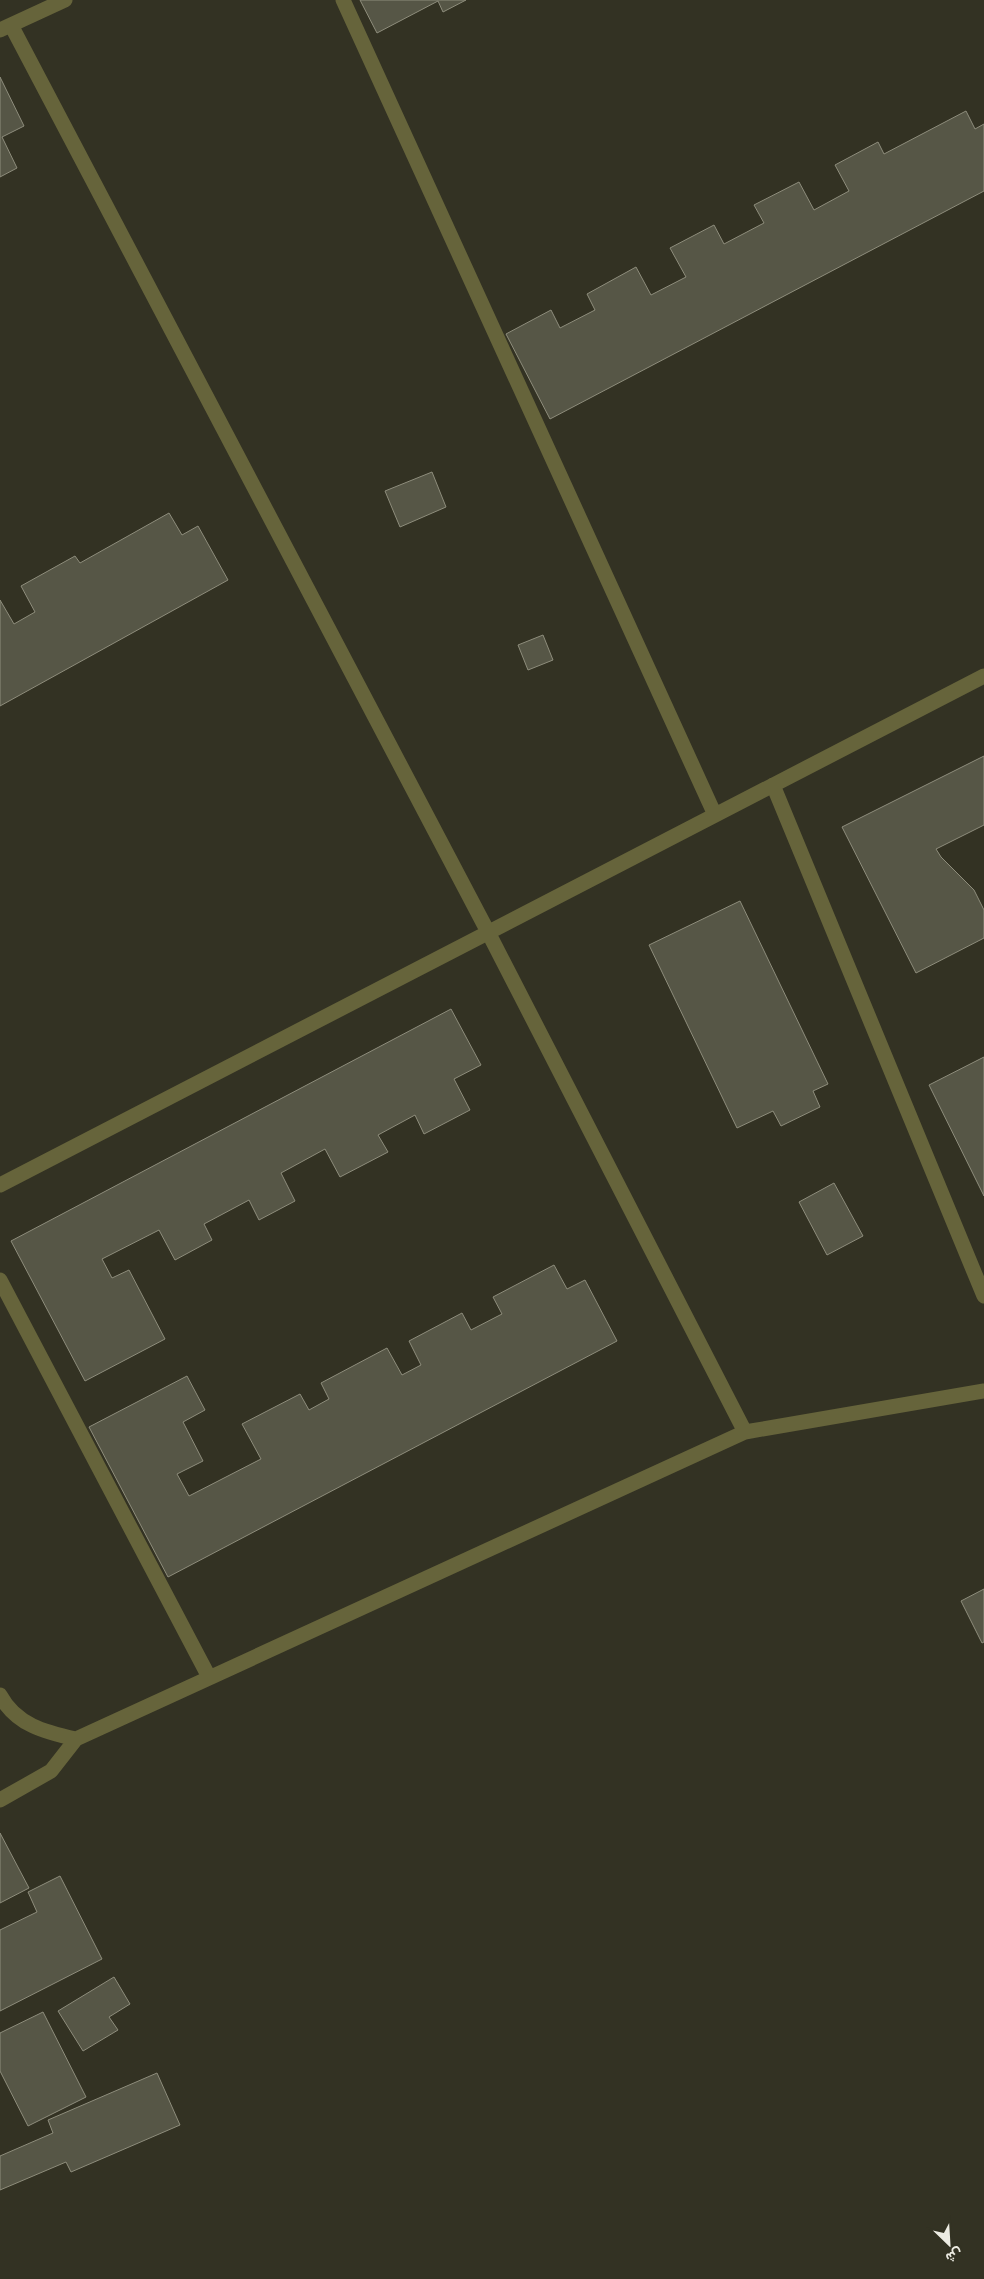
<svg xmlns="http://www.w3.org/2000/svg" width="984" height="2279" font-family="Signika,Vazirmatn,sans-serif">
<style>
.building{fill:#565646;stroke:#8e8d7c}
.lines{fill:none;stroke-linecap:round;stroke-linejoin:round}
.minor{stroke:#66643b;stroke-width:15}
</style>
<rect width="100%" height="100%" fill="#333223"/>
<path class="building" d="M360,0H466L443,12L438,1L377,33Z
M0,77L24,126L2,137L17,168L0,177Z
M966,111L975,129L984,124V191L550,419L506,334L551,310L560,328L595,310L587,294L636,267L651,295L686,277L670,248L714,225L724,244L764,223L754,205L799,182L814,210L849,191L835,165L878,142L884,154Z
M432,472L446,507L400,527L385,491Z
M169,513L182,535L198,526L228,580L0,706V600L14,624L35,612L21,586L75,556L80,563Z
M543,635L553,660L528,670L518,645Z
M984,756V825L936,849L941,857L974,890L984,910V938L916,973L842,827Z
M740,901L828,1084L813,1091L820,1107L781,1126L773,1111L737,1128L649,945Z
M451,1009L481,1065L454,1079L470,1110L424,1134L415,1115L378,1135L388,1152L340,1177L325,1149L281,1173L295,1201L259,1220L249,1200L204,1224L212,1240L175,1260L159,1230L102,1259L112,1278L129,1270L165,1339L85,1381L11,1241Z
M984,1057V1196L929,1085Z
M834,1183L863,1236L827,1255L799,1202Z
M554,1265L567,1289L585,1280L617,1341L168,1577L89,1427L187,1376L205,1410L183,1422L203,1461L177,1474L189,1496L261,1459L242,1424L300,1394L309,1410L329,1399L321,1383L387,1348L402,1375L421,1365L409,1341L462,1313L471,1330L502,1314L493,1297Z
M984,1589V1642L982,1643L961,1601Z
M0,1833L29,1888L0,1903Z
M60,1876L102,1959L0,2011V1930L37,1912L28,1892Z
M114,1977L130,2004L109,2017L118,2030L83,2051L58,2011Z
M43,2012L86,2097L28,2126L0,2071V2033Z
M157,2073L180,2125L71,2172L66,2162L0,2190V2156L53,2133L48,2120Z"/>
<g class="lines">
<path class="minor" d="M343,0L715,815
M11,25L488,932L745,1432
M0,30L65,0
M773,785L984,1296
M0,1185L984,676
M0,1280L209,1677
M0,1695C16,1725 45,1732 76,1739L745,1432L984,1391
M0,1800L51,1771L76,1739"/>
</g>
<g transform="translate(949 2244) rotate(155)" stroke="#333223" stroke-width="4" paint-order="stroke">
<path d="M0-4L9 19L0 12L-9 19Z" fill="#edece3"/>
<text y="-8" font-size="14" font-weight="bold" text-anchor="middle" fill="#edece3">ش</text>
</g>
</svg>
